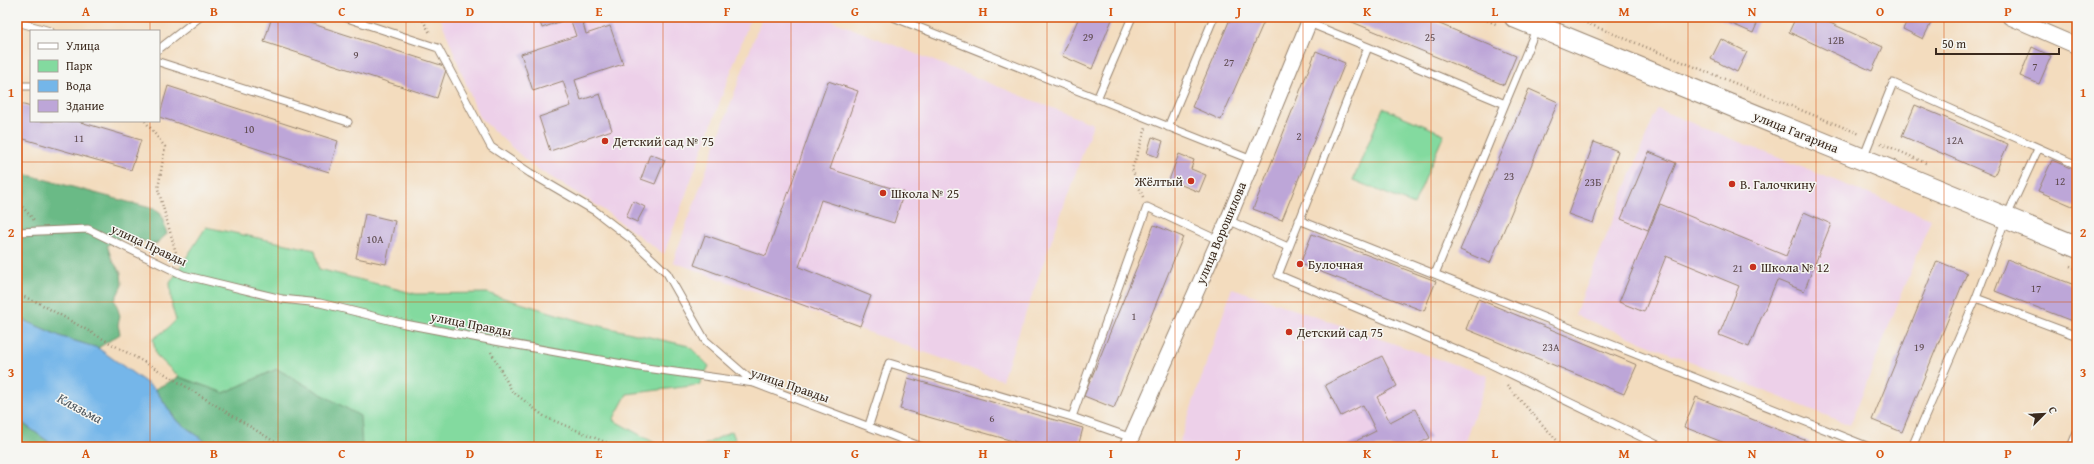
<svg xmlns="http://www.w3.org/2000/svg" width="2094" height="464" font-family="'Gentium Book Plus',serif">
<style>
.built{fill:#edd0e9}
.green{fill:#83da9f;stroke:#5f825e}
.forest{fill:#6aba86;stroke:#527252}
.water{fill:#74b6e9;stroke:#587084}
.building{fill:#bda6d8}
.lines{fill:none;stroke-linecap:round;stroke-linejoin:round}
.lane-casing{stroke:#97836e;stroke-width:9}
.street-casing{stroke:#97836e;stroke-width:17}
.secondary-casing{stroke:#97836e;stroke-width:23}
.path{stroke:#97836e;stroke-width:2.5;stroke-dasharray:1 3;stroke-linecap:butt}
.lane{stroke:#fff;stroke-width:7}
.street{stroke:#fff;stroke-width:15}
.secondary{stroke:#fff;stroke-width:21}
.grid{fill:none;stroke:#d7540e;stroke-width:1;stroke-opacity:0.55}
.poi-dot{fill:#c8321e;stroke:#f6f6f2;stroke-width:1.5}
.labels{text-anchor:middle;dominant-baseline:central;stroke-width:3;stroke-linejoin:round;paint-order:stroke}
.number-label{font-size:11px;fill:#5c494c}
.street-label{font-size:13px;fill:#3b2a1e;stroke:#f6f6f2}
.poi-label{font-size:13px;fill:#3b2a1e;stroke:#f6f6f2;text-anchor:start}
.water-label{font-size:14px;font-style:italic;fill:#4c545b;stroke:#f6f6f2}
.neatline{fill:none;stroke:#d7540e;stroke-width:1.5}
.grid-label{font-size:13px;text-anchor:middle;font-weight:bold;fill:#d7540e}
</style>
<rect width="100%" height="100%" fill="#f6f6f2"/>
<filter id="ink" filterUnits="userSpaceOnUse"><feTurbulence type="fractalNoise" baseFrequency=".025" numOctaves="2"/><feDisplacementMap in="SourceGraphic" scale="8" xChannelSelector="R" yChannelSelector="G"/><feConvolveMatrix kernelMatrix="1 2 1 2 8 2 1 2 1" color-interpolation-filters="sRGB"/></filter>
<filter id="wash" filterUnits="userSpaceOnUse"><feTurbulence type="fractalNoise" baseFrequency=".012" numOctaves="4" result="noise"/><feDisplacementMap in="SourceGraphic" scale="16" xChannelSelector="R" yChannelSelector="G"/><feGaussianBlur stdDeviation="0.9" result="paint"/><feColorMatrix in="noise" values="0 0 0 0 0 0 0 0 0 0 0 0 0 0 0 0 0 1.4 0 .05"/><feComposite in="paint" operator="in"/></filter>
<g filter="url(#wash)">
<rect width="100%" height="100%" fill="#f3dcbe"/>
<path class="built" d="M440,17H751L664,254L598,206L531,165L479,117Z
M762,17H823L1093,124L1002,380L673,262Z
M1657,109L1931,219L1850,425L1575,315Z
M1232,288L1488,376L1463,447H1178Z"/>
<path class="green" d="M1383,108L1444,134L1414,205L1353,180Z
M206,227L315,250L319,269L416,294L487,293L583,322L689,346L709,366L699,385L627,394L613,420L662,447H362L359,416L277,369L224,393L179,377L156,355L153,339L168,328L176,320L172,307L170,283Z
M732,431L738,447H700Z"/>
<path class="forest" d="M17,172L154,209L161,214L167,234L156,244L124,236L107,245L112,260L121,273L122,285L115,300L120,316L118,325L120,334L98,348L62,337L17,317Z
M277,369L360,416L362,447H213L176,420L155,389L179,377L224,393Z
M17,419L56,447H17Z"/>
<path class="water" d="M17,317L62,337L98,348L155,389L176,420L213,447H56L17,419Z"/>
<g id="blocks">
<path class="building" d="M272,17H291L447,67L437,98L264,42Z
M538,17H581L586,34L610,26L623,64L575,80L581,100L600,94L612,130L550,151L539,117L571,106L563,81L533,91L521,54L576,36L570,18L542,28Z
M1079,17H1113L1092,69L1062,56Z
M1231,17H1266L1221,120L1192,107Z
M1345,17H1423L1516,56L1504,85L1345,19Z
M1716,17H1760L1753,33Z
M1796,17H1817L1883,47L1872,71L1789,32Z
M1909,17H1934L1923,39L1903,29Z
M1721,39L1747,52L1737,72L1711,59Z
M2032,47L2051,56L2039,84L2020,76Z
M1316,51L1345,63L1282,220L1253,209Z
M828,81L858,91L830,169L904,192L894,223L821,200L799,267L871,296L860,326L694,265L705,235L766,256Z
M168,86L338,141L329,172L159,117Z
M1529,89L1558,102L1490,263L1460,250Z
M17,103L31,107V121H77L141,140L131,170L17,137Z
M1915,105L2008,144L1994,176L1902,136Z
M1152,137L1163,141L1158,157L1147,153Z
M1594,142L1618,151L1593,223L1568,214Z
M1649,152L1676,163L1648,230L1621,219Z
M650,154L665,160L655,184L641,179Z
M1179,154L1194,160L1191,169L1206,175L1199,192L1169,180Z
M2052,160L2077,171V208L2038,191Z
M633,201L645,207L637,222L626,217Z
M1660,204L1786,256L1804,212L1831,224L1804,291L1777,280L1749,347L1719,335L1739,286L1666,256L1644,312L1619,302Z
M365,214L395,221L386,264L356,258Z
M1154,225L1183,237L1114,408L1084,396Z
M1312,234L1436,281L1424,311L1300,264Z
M2007,259L2077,286V323L1995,291Z
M1937,261L1967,273L1902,432L1872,420Z
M1478,299L1637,365L1624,394L1466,329Z
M1382,356L1397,386L1377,397L1390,422L1415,409L1430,438L1412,447H1344L1376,431L1363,405L1341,416L1325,385Z
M908,378L1083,428L1078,447H1034L900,409Z
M1696,397L1822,447H1735L1684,427Z"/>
</g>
</g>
<g filter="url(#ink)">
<use href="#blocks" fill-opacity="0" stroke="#97836e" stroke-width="1"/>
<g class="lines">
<defs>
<path id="lane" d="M344,17L438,48L491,147L530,173L595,211L631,239L667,273L705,340L754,383
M893,17L1252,160
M17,22L50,31
M1309,23L1368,47L1278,275L1486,362L1662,447
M1368,47L1505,104L1537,27
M159,49L200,17
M159,62L348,122
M17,86H31
M1097,99L1132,17
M1168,127L1214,17
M2038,149L2006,218L1976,298L2077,336
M1863,158L1893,83L2077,165
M1228,220L1288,247
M1299,220L1869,447
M17,232L88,229L183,275L282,299L320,303L405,324L484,339L639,367L754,383L922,447
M1435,274L1505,104
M1072,417L1147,207L1218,240
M869,425L889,363L1072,417L1132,438
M1912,447L1976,298
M2071,447L2077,432"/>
<path id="street" d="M2010,17L2077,46
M1127,447L1228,220L1311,17"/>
<path id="secondary" d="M1515,17L2077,247"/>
</defs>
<use href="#lane" class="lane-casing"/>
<use href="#street" class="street-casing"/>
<use href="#secondary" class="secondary-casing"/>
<path class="path" d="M421,17L430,33
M1480,17L1498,25
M1572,17L1860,134
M145,121L165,147L158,189L178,260
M1881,143L1928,164
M1143,197L1132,169L1146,128
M17,201L34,220
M2070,266L2077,269
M17,294L37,302L167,375L283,447
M491,352L512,391L545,417L617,447
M1507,386L1563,447"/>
<use href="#lane" class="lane"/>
<use href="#street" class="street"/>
<use href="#secondary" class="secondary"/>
</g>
</g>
<path class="grid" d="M150,17V31M278,17V447M406,17V447M534,17V447M663,17V447M791,17V447M919,17V447M1047,17V447M1175,17V447M1303,17V447M1431,17V447M1560,17V447M1688,17V447M1816,17V447M1944,17V447M150,121V447M17,162H2077M17,302H2077"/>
<g class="poi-dot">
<circle cx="605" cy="141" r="4"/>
<circle cx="1191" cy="181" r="4"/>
<circle cx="1732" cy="184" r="4"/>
<circle cx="883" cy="193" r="4"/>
<circle cx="1300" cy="264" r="4"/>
<circle cx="1753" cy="267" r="4"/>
<circle cx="1289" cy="332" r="4"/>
</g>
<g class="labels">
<g class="number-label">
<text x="1088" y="37">29</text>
<text x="1430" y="37">25</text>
<text x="1836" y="40">12В</text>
<text x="356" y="55">9</text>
<text x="1229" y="62">27</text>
<text x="2035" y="66">7</text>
<text x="249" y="129">10</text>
<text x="1299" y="136">2</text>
<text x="79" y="138">11</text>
<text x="1955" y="140">12А</text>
<text x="1509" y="176">23</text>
<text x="2060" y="181">12</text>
<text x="1593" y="182">23Б</text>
<text x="375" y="239">10А</text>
<text x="1738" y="268">21</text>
<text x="2036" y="288">17</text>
<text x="1134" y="316">1</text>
<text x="1551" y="347">23А</text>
<text x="1919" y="347">19</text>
<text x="992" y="418">6</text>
</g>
<g class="street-label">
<text transform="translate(1796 132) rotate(22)">улица Гагарина</text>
<text transform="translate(1221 233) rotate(-67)">улица Ворошилова</text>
<text transform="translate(149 245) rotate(25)">улица Правды</text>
<text transform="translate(471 324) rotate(11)">улица Правды</text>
<text transform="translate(790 385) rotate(19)">улица Правды</text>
</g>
<g class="poi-label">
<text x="613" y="141">Детский сад № 75</text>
<text x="1183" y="181" text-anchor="end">Жёлтый</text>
<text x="1740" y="184">В. Галочкину</text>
<text x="891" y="193">Школа № 25</text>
<text x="1308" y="264">Булочная</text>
<text x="1761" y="267">Школа № 12</text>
<text x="1297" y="332">Детский сад 75</text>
</g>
<g class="water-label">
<text transform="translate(80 408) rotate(28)">Клязьма</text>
</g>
</g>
<rect width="2094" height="464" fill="none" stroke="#f6f6f2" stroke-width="44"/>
<rect x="30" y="30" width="130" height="92" fill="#f6f6f2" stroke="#aba49d"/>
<rect x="38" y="43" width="20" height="6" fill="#ffffff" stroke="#aba49d"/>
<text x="66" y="50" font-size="12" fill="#3b2a1e">Улица</text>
<rect x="38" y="60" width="20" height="12" fill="#83da9f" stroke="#aba49d"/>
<text x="66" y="70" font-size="12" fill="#3b2a1e">Парк</text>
<rect x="38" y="80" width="20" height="12" fill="#74b6e9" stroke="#aba49d"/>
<text x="66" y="90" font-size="12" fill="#3b2a1e">Вода</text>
<rect x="38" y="100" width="20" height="12" fill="#bda6d8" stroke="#aba49d"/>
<text x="66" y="110" font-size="12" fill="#3b2a1e">Здание</text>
<g transform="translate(2044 414) rotate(66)" stroke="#f6f6f2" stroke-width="3" paint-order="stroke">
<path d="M0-3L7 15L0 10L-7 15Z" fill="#3b2a1e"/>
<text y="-6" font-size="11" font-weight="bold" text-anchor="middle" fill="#3b2a1e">С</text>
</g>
<path d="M1936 48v6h123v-6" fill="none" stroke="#3b2a1e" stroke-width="2"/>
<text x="1942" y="48" font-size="12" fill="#3b2a1e" stroke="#f6f6f2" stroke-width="3" paint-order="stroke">50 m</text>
<rect x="22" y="22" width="2050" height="420" class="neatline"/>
<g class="grid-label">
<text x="86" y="16">A</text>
<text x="214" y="16">B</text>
<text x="342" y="16">C</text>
<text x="470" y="16">D</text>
<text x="599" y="16">E</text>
<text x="727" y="16">F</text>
<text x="855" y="16">G</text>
<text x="983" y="16">H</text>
<text x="1111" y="16">I</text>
<text x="1239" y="16">J</text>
<text x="1367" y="16">K</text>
<text x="1495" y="16">L</text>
<text x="1624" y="16">M</text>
<text x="1752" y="16">N</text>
<text x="1880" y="16">O</text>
<text x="2008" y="16">P</text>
<text x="11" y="97">1</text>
<text x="2083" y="97">1</text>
<text x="11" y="237">2</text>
<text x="2083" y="237">2</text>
<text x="11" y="377">3</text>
<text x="2083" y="377">3</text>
<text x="86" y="458">A</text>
<text x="214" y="458">B</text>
<text x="342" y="458">C</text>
<text x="470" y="458">D</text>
<text x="599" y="458">E</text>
<text x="727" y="458">F</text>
<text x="855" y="458">G</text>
<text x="983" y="458">H</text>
<text x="1111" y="458">I</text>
<text x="1239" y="458">J</text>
<text x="1367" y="458">K</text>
<text x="1495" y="458">L</text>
<text x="1624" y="458">M</text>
<text x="1752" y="458">N</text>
<text x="1880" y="458">O</text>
<text x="2008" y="458">P</text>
</g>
</svg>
